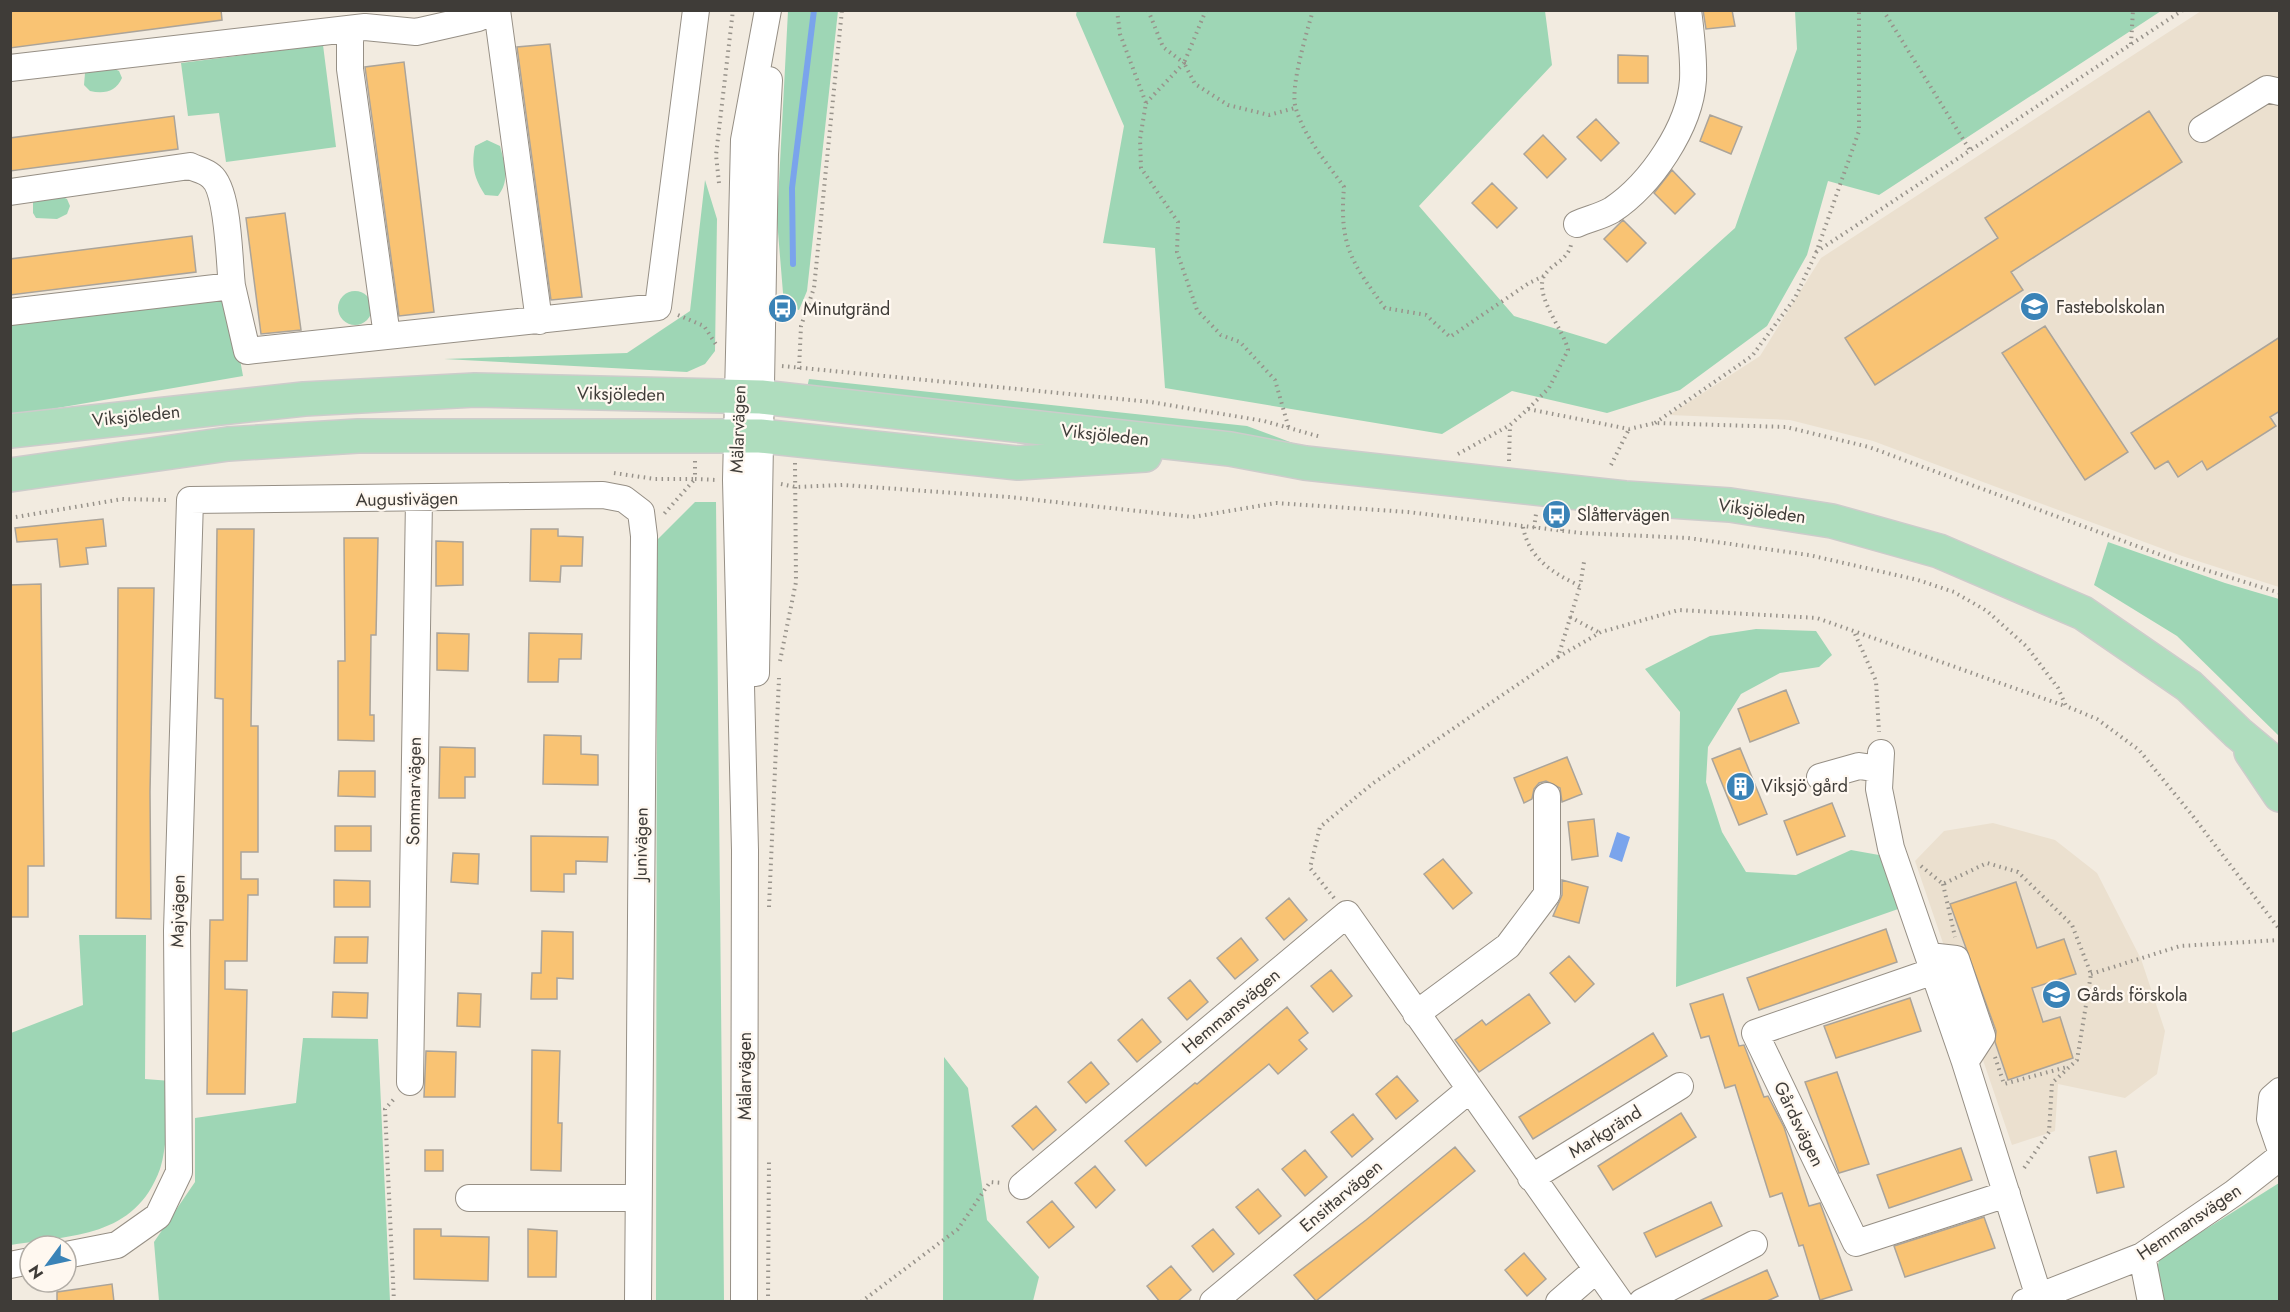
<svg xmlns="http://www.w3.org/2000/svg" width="2290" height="1312" font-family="Jost,sans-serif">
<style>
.built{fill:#ebe0cf}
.green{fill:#9ed6b5}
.water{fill:#7aa4ec}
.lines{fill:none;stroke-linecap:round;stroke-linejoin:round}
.stream{stroke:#7aa4ec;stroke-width:6}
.building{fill:#f9c373;stroke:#aba49a;stroke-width:1.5}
.minor-casing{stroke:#968f85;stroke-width:28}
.major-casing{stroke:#cdcccb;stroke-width:36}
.path{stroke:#98938b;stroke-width:4;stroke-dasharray:1.5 4.5;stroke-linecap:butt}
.minor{stroke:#fff;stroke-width:26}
.major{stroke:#afddbe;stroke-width:33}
.labels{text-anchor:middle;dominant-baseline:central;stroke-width:4.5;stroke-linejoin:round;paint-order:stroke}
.poi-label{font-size:18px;fill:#3f3c38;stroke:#fff8f0;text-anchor:start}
.street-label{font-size:18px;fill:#3f3c38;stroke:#fff8f0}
</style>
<rect width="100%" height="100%" fill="#f2ebe0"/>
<path class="built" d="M2201,11H2279V587L2182,556L1873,441L1790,420L1669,415L1760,356L1821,258Z
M1993,823L2055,840L2097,873L2141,959L2165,1031L2157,1074L2125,1098L2058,1084L2055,1131L2012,1145L1915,861L1944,831Z"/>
<path class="green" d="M1077,10L1545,11L1552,65L1419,206L1514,316L1606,344L1735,228L1797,49L1795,11H2161L1879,195L1828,181L1807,255L1767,326L1680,390L1607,413L1512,391L1442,434L1165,388L1155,248L1103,243L1124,126L1076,15Z
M788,11H838L807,291L799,310L784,305L777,220Z
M323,45L336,147L226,162L219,113L188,116L181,63Z
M108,66L119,71L122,78C116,92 104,94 90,91L84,85L85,73Z
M487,140L500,146C505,165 510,180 498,196L485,195C474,178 471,166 475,146Z
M705,180L717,219L715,351L705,364L687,372L444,359L627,353L690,311Z
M56,194L67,199L70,206L67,214L57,219L36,218L33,213V201Z
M227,288L243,376L11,416L10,318Z
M338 308a17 17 0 1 1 34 0a17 17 0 1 1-34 0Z
M809,379L1247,426L1298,445L806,392Z
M695,502H716L724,1301L656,1302L657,540Z
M2108,542L2225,583L2279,599V736L2177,636L2094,585Z
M1756,629L1816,631L1832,655L1819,667L1780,673L1741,694L1708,747L1706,782L1722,832L1746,872L1796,875L1851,850L1879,855L1901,908L1676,987L1680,712L1645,669L1710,636Z
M79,935H146L145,1079L171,1081C168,1103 167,1150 160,1169C135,1238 72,1235 11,1245V1033L83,1005Z
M303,1038L378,1039L390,1301H159L154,1242L195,1182V1118L296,1103Z
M944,1057L968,1088L987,1220L1039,1277L1033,1301H943Z
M2279,1183V1301H2158L2153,1282L2160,1258Z"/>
<path class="water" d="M1617,832L1630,837L1622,862L1609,857Z"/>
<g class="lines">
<path class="stream" d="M793,264L792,188L814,10"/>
</g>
<path class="building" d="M18,10H221L222,20L10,48V12Z
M1703,10H1732L1735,26L1706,29Z
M550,44L582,297L551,300L517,47Z
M1618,55L1648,56V83H1618Z
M404,62L434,312L399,316L365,67Z
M2149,111L2182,162L2011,272L2023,290L1875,385L1845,338L1998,238L1985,218Z
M1710,115L1742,127L1731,154L1700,141Z
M174,116L178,149L10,171V138Z
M1596,119L1619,143L1601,161L1577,137Z
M1543,135L1566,159L1547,178L1524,154Z
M1672,170L1695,194L1675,214L1654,193Z
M1492,183L1517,208L1497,228L1472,203Z
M285,213L301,330L261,334L246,218Z
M1623,220L1646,243L1627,262L1604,239Z
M192,236L196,272L10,295V259Z
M2045,326L2128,452L2085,480L2002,353Z
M2280,337V411L2270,417L2276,426L2207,470L2202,461L2178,477L2168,461L2155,469L2131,433Z
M103,519L106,546L86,548L88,564L60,567L57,539L17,542L15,528Z
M217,529H254L251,726H258V852H241V879H258V895H248L247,961H225V989L247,990L245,1094H207L210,920H223V699L215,698Z
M531,529H558V536L583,537L582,566H561L560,582L530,581Z
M344,538H378L376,635H371L370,715H374V741L338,740V661H345Z
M436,541L463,542V585L436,586Z
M41,584L44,866H28V917H10V585Z
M118,588H154L150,792L151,919L116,918Z
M437,633L469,634L468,671L437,670Z
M529,633L582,634L581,659H559L558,682H528Z
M1786,690L1799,723L1750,742L1738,709Z
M544,735L581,736V754L598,755V785L543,784Z
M440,747L475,748V777H465V798H439Z
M1740,748L1767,814L1739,825L1712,759Z
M1567,757L1582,794L1562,802L1560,788L1546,781L1539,783L1534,789L1532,799L1524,803L1514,778Z
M339,771H375V797L338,796Z
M1832,803L1845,836L1797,855L1784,821Z
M1594,819L1598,856L1572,860L1568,822Z
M335,826H371V851H335Z
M531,836L608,837L607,862L576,861V874H564V892L531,891Z
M453,853L479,854L478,884L451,882Z
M1443,859L1472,893L1453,909L1424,874Z
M334,880L370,881V907H334Z
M1562,880L1588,887L1579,923L1553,916L1562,895Z
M2016,882L2037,948L2064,939L2076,974L2032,988L2043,1022L2060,1017L2073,1058L2008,1080L1995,1042L1996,1031L1950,904Z
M1289,898L1307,920L1284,940L1266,918Z
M1886,929L1897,962L1759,1010L1747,978Z
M542,931L573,932V979L557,978V999H531L532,973H541Z
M335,937H368L367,963H334Z
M1241,938L1258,960L1235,979L1217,958Z
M1569,956L1594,984L1575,1002L1550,973Z
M1331,970L1352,996L1333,1012L1311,986Z
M1190,980L1208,1002L1187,1020L1168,998Z
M333,992L368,993L367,1018L332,1017Z
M458,993L481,994L480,1027L457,1026Z
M1529,994L1550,1023L1479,1072L1455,1040L1482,1020L1486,1025Z
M1723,994L1739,1046L1744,1045L1764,1097L1768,1096L1784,1127L1809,1206L1820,1203L1852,1290L1820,1300L1803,1245L1799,1246L1782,1193L1770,1197L1735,1085L1725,1088L1709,1036L1701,1038L1690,1004Z
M1910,998L1921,1031L1836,1058L1824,1026Z
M1287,1007L1308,1033L1299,1040L1307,1049L1278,1074L1269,1064L1146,1166L1125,1141L1195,1083L1197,1084Z
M1142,1019L1161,1042L1137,1062L1118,1040Z
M1653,1033L1667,1056L1533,1139L1519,1117Z
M532,1050L560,1051L558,1123H562L561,1171L531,1170Z
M426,1051L456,1052L455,1097H424Z
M1091,1062L1109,1084L1086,1103L1068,1082Z
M1837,1072L1869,1164L1839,1173L1805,1082Z
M1397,1076L1418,1101L1396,1119L1376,1094Z
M1036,1106L1056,1130L1033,1150L1012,1126Z
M1681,1113L1696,1137L1613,1190L1598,1166Z
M1353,1114L1373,1139L1352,1157L1331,1132Z
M1455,1147L1475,1171L1316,1301L1294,1275L1366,1220Z
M1961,1148L1972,1180L1889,1208L1877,1175Z
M425,1150H443V1171H425Z
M1305,1150L1327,1177L1305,1196L1282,1169Z
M2116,1151L2124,1187L2097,1193L2089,1157Z
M1095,1166L1115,1190L1096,1208L1075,1183Z
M1258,1189L1281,1216L1259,1234L1236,1207Z
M1052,1201L1074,1227L1049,1248L1027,1222Z
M1711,1202L1722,1226L1656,1257L1644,1233Z
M1984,1217L1995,1248L1905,1277L1894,1246Z
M414,1229H441V1236L489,1237L488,1281L414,1279Z
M528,1229L557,1231L556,1277H528Z
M1213,1229L1234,1254L1213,1272L1192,1246Z
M1524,1253L1546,1279L1527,1296L1505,1270Z
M1171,1266L1191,1290L1177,1302H1160L1147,1286Z
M1767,1270L1778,1296L1765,1302H1697Z
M112,1284L114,1302H57V1292Z"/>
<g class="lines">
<defs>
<path id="minor" d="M497,10L539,321
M350,29V69L387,336
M10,68L365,27L416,32L478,18L495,10
M2202,129L2267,89L2280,92
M10,192L190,166C196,169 206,171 211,176C229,190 229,262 232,286L10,312
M1577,224C1588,219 1602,216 1612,210C1651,184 1690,127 1693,80C1694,57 1691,33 1688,10
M232,286L247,351L658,307L696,10
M756,673L765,154L769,80
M1881,753L1879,789L1891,848L1965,1062L2039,1297
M1820,777L1859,766L1880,769
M1929,956L1956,959L1982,1036L1965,1062
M1934,971L1755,1033L1856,1243L2007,1194
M1416,1014L1508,946L1547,894V796
M410,1082L419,499
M2280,1091L2272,1098L2270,1119L2280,1148
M1531,1178L1680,1086
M1022,1186L1347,914L1620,1302
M469,1198H638
M66,1255L117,1245L158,1216L179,1172L177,931L190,500L603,495L624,499L641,512L644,536L638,1302
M2142,1256L2151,1302
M10,1265L30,1261
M744,1302L745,850L736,480L744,140L768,10
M1213,1302L1469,1090
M1559,1302L1596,1270
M1642,1302L1754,1244
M2025,1302L2142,1256L2234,1193L2280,1157"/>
<path id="major" d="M10,431L304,399L475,390L761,397L1230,449L1305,463L1625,498L1730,505L1832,521L1939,551L2083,613L2189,686L2238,733L2280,768
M10,475L228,444L358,436H760L1018,463L1145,455
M2251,752L2280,795"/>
</defs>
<use href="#minor" class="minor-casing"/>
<use href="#major" class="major-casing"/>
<path class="path" d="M1117,10L1120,34L1146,103L1140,139L1141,168L1178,222L1177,252L1197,310L1221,335L1240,342L1275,380L1289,429
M1206,10L1184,63L1195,84L1228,105L1269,115L1295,108
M1313,10C1307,32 1289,89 1296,109C1305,138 1327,163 1344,187C1339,246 1352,263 1385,308L1426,315L1450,337L1529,283L1544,276
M1883,10L1971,152
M2131,44L2133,10
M1146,103L1184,63L1163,47L1148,10
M719,183L716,155L733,10
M1816,252L2183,10
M678,315L704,326L717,346
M782,366L1151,402L1264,421L1321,437
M799,369L801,326L814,288L842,10
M1528,409L1549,388L1568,350C1564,330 1534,296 1544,276C1552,263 1567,261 1571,245
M1655,423L1752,356L1795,298L1816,253L1859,131V10
M1458,454L1510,425L1528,409L1629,429L1655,423L1786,427L1869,447L2180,562L2280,593
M695,461V479L717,480
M1509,461L1510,425
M1611,465L1629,429
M614,473L655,479H695L664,514
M781,484L796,487L843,485L1009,497L1193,517L1276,503L1408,512L1581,533L1688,538L1809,555L1918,580L1954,592L1987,611L2027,647L2058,688L2066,706L2097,719L2139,750L2192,815L2280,930
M10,518L122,499L170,500
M1523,527C1529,559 1553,573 1580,586L1584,562
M1534,528L1536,514
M1562,531L1563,516
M1570,617L1600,633
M1855,634L1876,681L1879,732
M1558,657L1601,632L1679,610L1817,618L2065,706
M780,661L796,582L795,463
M1921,866L1943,884L1987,863L2018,872L2072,925L2091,974L2077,1060L2052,1083L2049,1132L2022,1171
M1943,884L1955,937
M1334,898L1310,868L1320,827L1372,784L1558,657L1580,586
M769,907L779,678
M2091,974L2180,946L2280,940
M1995,1057L2004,1084L2067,1067
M394,1302L385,1109L395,1098
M768,1302L769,1158
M861,1302L958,1229L990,1182L1003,1183"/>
<use href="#minor" class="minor"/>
<use href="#major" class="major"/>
</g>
<defs>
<symbol id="school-disc" viewBox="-11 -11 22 22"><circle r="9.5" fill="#3a83b7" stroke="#fff8f0"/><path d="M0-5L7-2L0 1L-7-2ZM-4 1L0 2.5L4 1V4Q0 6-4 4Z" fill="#fff"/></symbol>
<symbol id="bus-disc" viewBox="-11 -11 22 22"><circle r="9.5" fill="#3a83b7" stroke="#fff8f0"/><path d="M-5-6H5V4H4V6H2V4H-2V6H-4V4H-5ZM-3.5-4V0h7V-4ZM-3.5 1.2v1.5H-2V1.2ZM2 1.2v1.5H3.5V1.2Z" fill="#fff"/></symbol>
<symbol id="building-disc" viewBox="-11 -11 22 22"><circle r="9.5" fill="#3a83b7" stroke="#fff8f0"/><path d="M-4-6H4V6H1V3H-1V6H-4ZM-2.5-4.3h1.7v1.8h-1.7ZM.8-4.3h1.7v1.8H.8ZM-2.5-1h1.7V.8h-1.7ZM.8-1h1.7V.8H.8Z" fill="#fff"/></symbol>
</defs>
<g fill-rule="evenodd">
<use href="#school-disc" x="2018" y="290" width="33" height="33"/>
<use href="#bus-disc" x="766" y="292" width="33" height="33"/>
<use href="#bus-disc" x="1540" y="498" width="33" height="33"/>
<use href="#building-disc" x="1724" y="770" width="33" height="33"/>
<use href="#school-disc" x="2040" y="978" width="33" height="33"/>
</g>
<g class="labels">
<g class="poi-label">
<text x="2056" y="307">Fastebolskolan</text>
<text x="803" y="309">Minutgränd</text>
<text x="1577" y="515">Slåttervägen</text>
<text x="1761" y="786">Viksjö gård</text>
<text x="2077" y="995">Gårds förskola</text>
</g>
<g class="street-label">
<text transform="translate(621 394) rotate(1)">Viksjöleden</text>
<text transform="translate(136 416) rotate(-6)">Viksjöleden</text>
<text transform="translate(738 429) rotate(-88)">Mälarvägen</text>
<text transform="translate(1105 435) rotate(6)">Viksjöleden</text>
<text transform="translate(407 499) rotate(-1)">Augustivägen</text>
<text transform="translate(1762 511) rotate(8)">Viksjöleden</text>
<text transform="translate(414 791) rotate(-89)">Sommarvägen</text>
<text transform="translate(641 844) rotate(-89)">Junivägen</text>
<text transform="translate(178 911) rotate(-89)">Majvägen</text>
<text transform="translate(1231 1011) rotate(-40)">Hemmansvägen</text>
<text transform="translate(745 1076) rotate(-90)">Mälarvägen</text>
<text transform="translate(1799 1124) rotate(64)">Gårdsvägen</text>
<text transform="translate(1605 1132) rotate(-32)">Markgränd</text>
<text transform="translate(1341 1196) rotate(-40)">Ensittarvägen</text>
<text transform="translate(2189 1222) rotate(-34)">Hemmansvägen</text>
</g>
</g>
<rect width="2290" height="1312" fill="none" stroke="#3f3c38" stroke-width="24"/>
<g transform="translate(48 1264) rotate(237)"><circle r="28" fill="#fff8f0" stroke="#b2ada6" stroke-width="1.5"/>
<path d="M0-4.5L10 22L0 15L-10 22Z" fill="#3a83b7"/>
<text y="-9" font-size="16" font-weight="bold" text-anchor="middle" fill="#3f3c38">N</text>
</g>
</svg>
